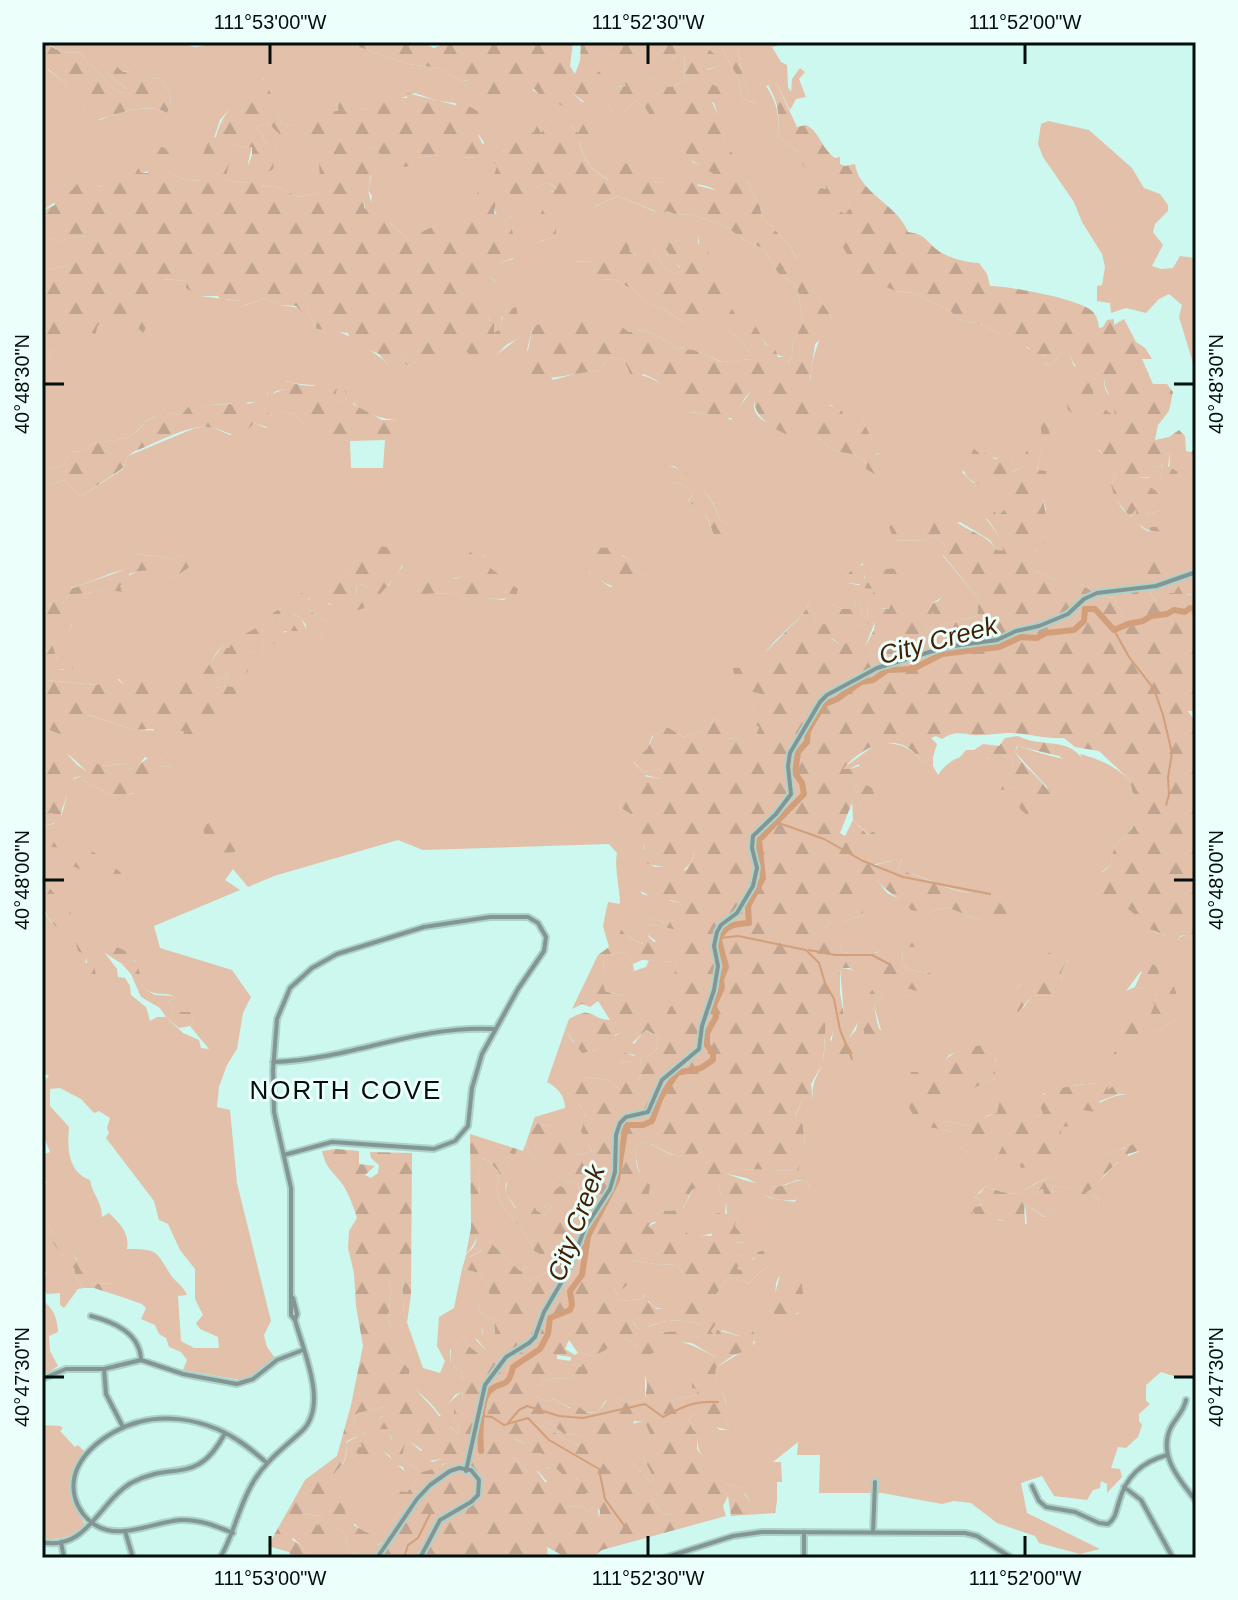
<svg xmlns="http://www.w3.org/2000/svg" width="1238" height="1600" font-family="Arial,sans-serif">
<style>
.green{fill:#e2c0a9;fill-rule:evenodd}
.forest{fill:url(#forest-firs);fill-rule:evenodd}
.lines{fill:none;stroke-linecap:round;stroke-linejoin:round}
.stream{stroke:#d39f7a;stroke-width:2}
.river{stroke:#d39f7a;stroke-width:6}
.minor-casing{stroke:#acd3cb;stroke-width:8}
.minor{stroke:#849693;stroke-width:4}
.ticks{fill:none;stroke:#020f0c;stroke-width:3}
.labels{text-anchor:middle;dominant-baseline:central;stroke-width:6;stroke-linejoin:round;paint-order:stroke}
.water-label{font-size:26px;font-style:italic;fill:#411f02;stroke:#edfffb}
.neighbourhood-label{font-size:26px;letter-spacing:2px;fill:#020f0c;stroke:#edfffb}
.neatline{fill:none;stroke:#020f0c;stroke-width:3}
.ticks-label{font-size:20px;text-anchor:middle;fill:#020f0c}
</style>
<defs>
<pattern id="forest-firs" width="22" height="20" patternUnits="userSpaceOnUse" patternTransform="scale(2)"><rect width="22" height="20" fill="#e2c0a9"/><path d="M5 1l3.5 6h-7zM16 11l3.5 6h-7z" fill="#c0a490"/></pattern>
</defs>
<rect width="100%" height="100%" fill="#ccf8ef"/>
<path class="green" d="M45,42H177L195,47L224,42H344L409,64L438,68L460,80L521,84L555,102L571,92L582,102L605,101L613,111H625L635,101L645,107L681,117L689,134L692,162L707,168L717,176L716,190C700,181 676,184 659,182C644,181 631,175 616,173L609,180C592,171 583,160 579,141L591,139L578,133L570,125H546L541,133H533L502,152L492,142L532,188L548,183L558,189L551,192L560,201L540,223L538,242L556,237V225L562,207L571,211L581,203L592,199L594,207L618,196L656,212V216L667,211L677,215L691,214L727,227L742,239L764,249L778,273L797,285L803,323L792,344L793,354L787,364L784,357C760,352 763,320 737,318C727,299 696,255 699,236C687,242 674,239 661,244C670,251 672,260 680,268L677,274L666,270L651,246L637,255L630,252L609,253L597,262L571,261L602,280L614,279L635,291L643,301L662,308L683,322H717L732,333L749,351L752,359L722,362L694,350L676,348L660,337L643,330L629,332L621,326L620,317L533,326L527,350L553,380L582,372L599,371L604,363L611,357L624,360L630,374C654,374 667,389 686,402L688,412L724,416L731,420L753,388L763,382C730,430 795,427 819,439C824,441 828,448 834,450C850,456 853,450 867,464L871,456L879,454L862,419L859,428L853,429L845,425L832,405H823L811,397C808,365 816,344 831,316L812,288L789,244L762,217L760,207L747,180V160L733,154L725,144L723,130L707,82L706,70L720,66L718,57L701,42H722L724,52L738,78L742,99L756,103L744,80L736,42H791L772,47L781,62L787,65L788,87L791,92L792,79L800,68L805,72L799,79L806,97L796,99L790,110L776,82L766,86C777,102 780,117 778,136L802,155L812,174L825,181L826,189L810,186L834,191L847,198L850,208L845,214L896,291L913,293L949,310L959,319L984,325L1005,338L1047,357L1043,364L1053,365L1060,353L1067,347L1074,366L1104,377C1104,397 1111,393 1115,406C1118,418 1112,434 1110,446L1101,443L1099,451L1107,457L1112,473L1117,475L1111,485C1115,497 1120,509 1131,517L1136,507L1141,527L1147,531L1162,532L1148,527L1146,514L1160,511L1155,490L1134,478H1149L1154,468L1163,464L1161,479L1169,487L1170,452L1189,466L1190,474L1196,468V595L1174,593L1157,603L1146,587L1134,588L1124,614L1115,604L1116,598L1100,596L1080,584L1072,588L1034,570L1029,556L1036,551L1039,515H1045L1046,509L1041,492L1046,471H1037L1043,444L1051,448L1042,439L1022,467L1011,472L1013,460L982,456L962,472L972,482L983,484L989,477L1000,481L1002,493L1012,505L997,516L986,519L1004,542L1003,552L997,550L990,540L960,522L930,533L894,540L922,541L934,536L946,547L943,556L979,599L977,616L945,624L937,630L928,631L925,627L932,610L941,598L918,611L880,608V598L896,590L865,581L863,563L846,576L847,588V583L876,588L867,605L868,618L862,617L860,605L855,601L854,609H843L832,605L841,615V622L853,627L875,622L866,644L871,655L859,662V640L840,645L816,624L809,604L802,615L775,641L736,686L762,693L752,709L759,727L753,745L736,738L726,739L721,736L739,729L713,719L710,728L683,737L669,728L652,736L647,749L640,755V762H633L644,773L654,769L662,770L660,779L646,775L620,804L621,808L634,816L632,828L643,844L647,862L655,867L666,866V856L694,852L691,863L674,879H654L633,871L642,894L680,903L685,918L665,922L635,914L648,924L683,931L686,935H666L678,942L670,946H662L648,935L644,944C628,939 619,931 615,915L605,916L608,902L620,904C620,887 614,868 617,853L609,844L423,850L398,840L274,876L248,887L233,869L225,880L240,890L154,926L160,948L232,970L251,997L243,1013L237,1049L227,1065L219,1087L217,1107L230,1110L237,1183L271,1321L264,1335L267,1347L275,1358L251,1376L240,1380L183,1370L187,1360L181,1352L169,1347L166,1338L159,1334L155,1325L141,1319L146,1308L142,1304L119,1296L114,1284L89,1283L83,1271L87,1260H78L73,1255L81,1248L52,1232L42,1216V1183H47L42,1178V1155L50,1152L42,1132V1083L49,1076L42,1072V909L50,921L66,934L72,918L42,877V846L58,848L54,823L42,827V813L43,815L52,813L60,821L67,796L61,784L82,776L84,781L112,795L124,797L149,787L148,770L163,766L174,767L145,757L138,766L130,770L126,763L102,766L90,774C75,762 63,743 42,747V727L64,736L81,735L86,714L134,730L185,731L182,740L236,695L227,686L215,688V681L228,676L226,671L244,652L253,651L260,659L264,644L289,630L279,625L280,615L290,613L301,618L311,639L313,630H319L323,639L330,622L315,615L308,608V600L313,596C331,602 333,612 355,611L357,585L364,584L374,594L389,585L403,566L356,559L349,571L311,586L300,603L279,609L274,634L262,630V625L229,648L222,646C213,655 208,671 200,678C189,688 164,683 150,683V676L134,685H124L119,679L97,685L46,680L45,675L54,670H65L58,661L52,644L42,657V599L54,596L49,606L52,631L63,637L69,633L75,613L62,612V603L71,594C92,595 101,587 122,591L119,585C135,566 152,566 173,578L188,553L172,560L164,557L134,554L124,570C106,573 91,583 74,587C62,590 53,588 42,594V487L63,480L80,497L123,469L128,456L195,428L209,426L230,435L254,423L266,428L278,417L269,415L256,402L209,405L204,408L189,406L181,415L164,413L163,408L157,416C144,418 142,428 132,435C116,444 97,437 83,451L67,452L68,458L62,466L42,471V357L48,359L51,351L78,339L98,325C112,328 124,325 138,327L142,332L147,304H157L161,279L188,281L200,296L240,301L244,306L264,298L280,305L307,309L317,329C346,330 345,335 367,349C376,354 381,357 388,365L391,352H398L405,357L401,361L409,366C424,354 445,355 461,343L495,356L517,339L502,316L500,329L494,334V320L490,321L475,294L490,277L495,281L500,263L513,259L512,216L505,221C492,215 495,209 496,196L479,215L454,224L435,226L421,234L407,238L390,223L369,236C369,225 363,213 365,202H371L372,196L368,190L372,174L379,185L377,161L367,149L375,147L396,161L410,166L417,158L441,155L453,160L460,158L479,157L484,142L455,103L438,101L415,93L370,110L360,108L351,102V93L339,102L338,111H324C309,125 300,129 281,123L264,78L239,98L220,120L200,180L190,181L169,173L164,164L175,157C155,169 131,182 107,174V185L70,192L42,211V78L47,76V69L65,83L68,91L83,100L85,110L100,120C121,112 147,103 167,113C175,98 169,92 160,79L150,78L131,71L106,73L128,90L124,93L116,91L80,53L62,52ZM286,381C302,387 318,382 329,389L327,397L344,402L348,396C359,413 382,420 401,420L396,435L385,440L383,468H351L350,441L314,436L317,432L303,424L294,414L280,411L281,397L287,388L267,396L268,391ZM674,466C694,480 713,494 719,518L729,525L713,533L706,515L712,512L706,502L688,501L693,494L683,485L672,482L667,467ZM605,547L617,562L622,555L637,564L631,567L645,577L610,587L586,570ZM485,555L483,563L518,590L504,600L477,597L462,599L455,593L421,594L434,578L442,582L467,575ZM92,943L135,960L143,988C159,998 165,991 176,997L168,1002L174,1012H190L194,1018L190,1026L209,1049L201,1048L199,1040L183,1033L166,1017H157L150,1021L146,1007L131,995L130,986L125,978L118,977L117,969L104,952L94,964L85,963ZM60,1088L81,1099L94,1113L99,1111L110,1118L107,1128L109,1133L106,1138L154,1201L159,1220L168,1224L180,1250L195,1269V1299L203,1315L196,1323L200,1329L218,1337L219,1348H194L181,1341L178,1296L187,1295C183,1285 175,1282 170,1274C156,1250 156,1249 127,1249C130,1233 120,1224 109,1213L102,1217C102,1201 92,1194 90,1180C68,1172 67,1148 69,1127L50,1106V1089Z
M631,42H662V47L672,59L676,55L674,44L684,51L685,81L670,87H659L654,78L624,81L627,86L614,87L592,72L605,59L633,43Z
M1048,121L1089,130L1132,168L1144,188L1160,194L1168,205V211L1155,224L1153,232L1163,245L1152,266L1161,269L1173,268L1180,256L1196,258V373L1179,317L1182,305L1169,294L1159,299L1146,313L1126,308L1111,313L1110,303L1097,301V286L1102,285L1105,267L1102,254L1082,222L1074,202L1043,157L1038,144L1041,124Z
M268,123L280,135L278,138C299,141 318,130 339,140L333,154L326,152L320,163L322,193L298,197L282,188L260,185V177L273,162L276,147L265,143L261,132L255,127Z
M234,144L245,148L252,146L248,163L249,183L225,180L229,155Z
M42,235C57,246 71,236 88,236L92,240L70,265L42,271Z
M879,742C898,744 911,745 922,763L933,757V766L938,775C947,761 962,753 979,755C989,757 982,759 992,758C1000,757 1004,755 1012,758L1014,766L1002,789L1015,788L1025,796L1010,800H1018L1035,815L1048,805L1047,787L1015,752L1018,746C1036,752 1066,761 1083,762L1080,754C1099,759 1115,766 1130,780L1132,791L1144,807L1132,829L1114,847L1111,864L1102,872L1114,900L1127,907L1155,932L1177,940L1180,937L1186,935L1192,939L1196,936V1379L1177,1377L1161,1372L1146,1385V1401L1150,1404L1139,1414V1421L1142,1425L1138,1437L1126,1448L1118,1447L1111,1468L1120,1469L1122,1477L1107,1493V1484L1101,1481L1100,1488L1093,1490L1087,1500L1054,1496L1042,1476L1021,1483L1027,1513L1100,1549L1080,1554L1039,1543L1035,1536L997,1523L971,1503L954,1501L942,1504L882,1493H819L820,1455H797L798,1442L773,1462H781L782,1482H777V1501H750L741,1488L725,1483C712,1461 697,1463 697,1434L692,1428L689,1418L698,1413L720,1430H731C718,1414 730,1410 725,1399C720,1387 714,1382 716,1368L754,1344L755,1341L722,1330L716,1337L711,1331L708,1311L715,1305L717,1293L728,1277L749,1283L761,1271L770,1266L767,1249L753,1258L751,1266L743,1270L737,1269L738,1256L746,1254L733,1247V1242L747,1243L735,1226L746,1194L754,1190L770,1198L794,1202L810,1189L807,1181L797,1180L781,1186H762L746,1178L728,1174L739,1169L798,1171L797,1141L805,1143L802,1119L795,1117L804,1097L813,1099C811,1080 818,1078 823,1061C825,1053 825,1029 826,1020L833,1032L830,1040L855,1053L849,1038L856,1030L858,1021L869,1035L881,1030L874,1005L884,995L907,997L903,987L911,990L930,973L909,970L902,963L903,947L932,937L862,956L839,951L842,947L831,929L823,930L831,922H844L862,915L870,888L877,880L887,893L928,913L946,907L982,921L996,901C983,895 978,895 965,892C942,887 921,875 897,870L902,859C888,860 878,866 864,864L862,850L869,835L853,820L852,798L842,789L852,776L860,805L877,802L862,783L859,764L849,769H842ZM1068,960L1061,973L1064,999L1050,995L1032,996L1023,1008L1015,993C1027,971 1045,967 1068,960ZM1141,971L1153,986V995L1158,994C1168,1001 1178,1008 1174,1021L1156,1032V1004L1143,989L1135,987L1126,991ZM976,1046L996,1059L993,1066L995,1079C974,1085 958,1097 944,1113V1121L971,1126L988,1115L1011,1113L1004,1122L994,1123L991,1133L969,1155L955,1142V1132L943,1130L923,1116L919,1093L922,1081L930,1079L949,1055ZM1104,1076H1108L1107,1092L1114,1085H1130L1128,1094C1110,1094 1095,1109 1077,1109C1052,1139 1038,1164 995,1160L1021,1112H1028L1038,1117L1043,1113V1094L1076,1085L1099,1083ZM1125,1147H1157C1128,1153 1118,1160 1099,1182C1094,1188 1089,1188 1084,1193L1094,1195L1099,1200L1098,1206L1076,1195L1073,1189L1052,1185L1053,1194L1044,1189L1026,1197L1057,1214L1044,1217L1025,1204L1027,1224L998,1220L991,1212L975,1214L972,1209L982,1204L980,1199L974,1197L986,1186C1030,1205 1020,1183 1054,1177C1062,1176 1072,1181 1081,1183L1087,1179L1097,1156L1113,1153ZM779,1276L795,1282L801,1280L802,1296L798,1314L774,1319L776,1283Z
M618,952L626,954L633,964L634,971L646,967L649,960L674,962L677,967L683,1000L663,1021L644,1022C636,1007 625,992 606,992C600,981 605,970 603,958Z
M840,968C855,968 865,977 875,987L855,1015H844Z
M630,1029L626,1038L634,1044L645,1030L659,1037L656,1050L647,1057L641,1069L640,1055L624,1054L620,1063L630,1061L641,1074L638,1080L620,1090L609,1080L582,1077L570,1095C576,1101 584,1108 586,1118C588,1134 582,1135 592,1151L579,1155L567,1147L554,1127L533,1122L535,1117L565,1108C565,1096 558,1088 547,1082L565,1030L573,1042L594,1051C608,1045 615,1032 630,1029Z
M642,1142C655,1143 663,1154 676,1155C684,1156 689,1155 697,1159L698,1153L709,1156L710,1162L700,1168L718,1183L721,1196L726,1201L724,1228C705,1240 678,1236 655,1239L647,1227L683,1209L693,1189L681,1186L655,1188L666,1203V1193L676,1196V1210L665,1211L648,1200C645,1180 634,1167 636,1147Z
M526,1143L531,1158L545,1164L556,1183L577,1182L580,1193L560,1186L546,1199L544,1207L550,1202L552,1206L544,1215L536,1210L516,1208L505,1192L511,1167L497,1147L515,1154L517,1149L523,1151Z
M481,1158L489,1161L499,1172L497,1189L501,1205L529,1239L534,1251L547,1257L548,1271L528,1282L524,1277L529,1265L520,1271L493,1245L465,1259C466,1252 470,1252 474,1246C478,1240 476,1232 481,1226L479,1180Z
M42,1225L68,1264L75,1268L77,1280L84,1288L78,1289L64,1308L60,1305V1293L47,1294L42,1287V1279L44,1280L46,1274L42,1264Z
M632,1260L659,1265L678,1264L683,1275V1294L657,1303L665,1309C654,1309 649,1304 645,1294L642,1299L620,1301L614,1287L622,1265Z
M462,1269L479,1273L489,1286L490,1298L479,1303L478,1311L494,1320L495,1336H483L482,1328L476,1340L487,1351L481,1356L469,1346L462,1336L450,1350L451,1365L461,1371L463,1380L454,1390L447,1405L463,1390L462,1401L454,1419L460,1428L458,1434C448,1425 441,1416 432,1405C421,1392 410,1390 409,1369L393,1352V1333L388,1320L391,1293L389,1280H402L404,1314L423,1368L440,1373L445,1361L437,1346L439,1317L454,1308Z
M42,1300C54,1309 57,1317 58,1332L49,1336L50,1351L58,1366L42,1377Z
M638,1318L648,1327C667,1319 680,1319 700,1324L707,1339L683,1332H649L638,1329L633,1321Z
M610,1335L628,1339L638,1349L652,1353L662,1341C683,1339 697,1347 715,1357L697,1389V1395L677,1399L661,1384L655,1398L645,1375V1399L632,1403L620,1397L605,1401L598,1412C581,1414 569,1408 554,1399L549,1401L534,1397V1385L541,1386L543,1381L549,1378L569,1379L581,1367L570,1365L571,1357L578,1353L594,1356Z
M383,1407L388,1414L379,1418L381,1429H389L391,1440L401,1429C406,1441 423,1451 432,1462L442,1459L452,1462L443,1464L436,1470L420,1472L402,1458L404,1443L384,1452L416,1482L407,1492L392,1490L387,1485L404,1508L391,1524L388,1541L376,1545L332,1501L334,1490L330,1479C342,1463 348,1465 346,1443L358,1436L363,1447L358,1455L352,1457L373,1470L368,1466L366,1435L355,1427L354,1421L358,1413Z
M528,1417L548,1422L564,1434C578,1433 588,1439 602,1437C619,1434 628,1421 645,1422L654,1441L643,1457L673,1514L664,1515L651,1500V1483L631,1461L624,1466L608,1471L588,1442L578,1445C560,1438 551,1427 532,1423Z
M42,1425L60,1426L63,1428L60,1431L75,1447L78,1445L84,1451C62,1479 68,1496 85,1524C73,1537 59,1541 42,1538Z
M514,1439C532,1445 570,1465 578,1481C581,1487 581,1495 583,1500L586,1493H596L599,1518L582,1507L568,1506L537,1470L550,1468L540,1462L530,1475L514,1456Z
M300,1514L323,1516L318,1527L309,1523L333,1539V1531L340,1529L346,1536L349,1551L364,1558H309L301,1545L285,1531V1526Z"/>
<path class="forest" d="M42,42L62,52L80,53L116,91L124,93L127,89L106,73L108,65L116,66L123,72L131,71L135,66L151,71L150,78L160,79C169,92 175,98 167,113C142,100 113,118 87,122L82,119L85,110L83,101L72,102L65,83L48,69L47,76L42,78Z
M344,42H421L434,48L441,45V42H573L570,66L575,74L580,61L581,42H613L615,45L631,42L635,52L627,62H616L611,55L593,71L600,72L603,79L614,87L626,86L623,80L655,78L659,87H670L685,81L684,51L675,45L676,55L672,59H662L656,55L657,51L662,47V42H701L718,57L721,66L707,69V82L724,90V105L712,102L719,117L726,122C721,134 724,143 733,154H740L747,160V180L760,207L762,217L789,244L796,258H806L812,263L811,274L818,284L812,288L831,316L823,337L815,344L810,379L818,392L812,397C822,405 831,404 842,411L845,425L851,421L854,429L858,427L856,420L862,419L879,453L871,457L882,470L878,476L866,469L867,464C853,450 850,456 834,450C828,448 824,441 819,439C810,435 802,437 794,436C780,434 758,420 755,406C752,397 758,390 761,384C748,390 739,404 738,418C727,420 703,412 687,412L686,402L668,398C664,384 657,379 643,374L637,380L630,374L624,360L611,357L604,363L599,371C576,372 556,380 533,378L525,365L533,326L551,321L621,317V326L629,332L643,330L660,337L676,348L694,350L721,362L751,359L749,351L732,333L717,323L683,322L662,308L643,301L635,291L614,279L602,280L579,272L569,261L597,262L620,240L628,241L630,252L636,255L641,243L651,246L666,270L677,274L680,267C671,260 669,250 660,244C673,239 688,242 699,234L698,243L705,247L709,254L706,259L707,266L722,272V279L726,283L722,292L731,299V307L737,317C755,319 758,330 766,345L775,349L778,357H784L788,363L793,354L792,344L803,323L797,285L778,273L764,249L742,239L727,227L691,214L677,215L667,211L656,217L655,211L618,196L593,207L592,200L581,203L571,212L563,208L564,217L556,225V237L537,242L541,213L546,201H559L551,193L557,188L548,183L532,188L523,201L513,197L494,176L497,166L491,161L492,141L499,140L503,152L507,148L505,136C513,127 523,129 533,133L537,126L541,133L546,125H570L578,133L583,124L591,131V139L579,142C583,160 592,171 608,180L624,164L629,163C647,188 663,184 689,177L699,186L715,190L716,176C700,162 676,162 689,134L679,126L680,118L651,117L645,107L635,101L625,111L624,115L613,111L605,101L594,109L572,93L571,107H564L555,102L551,106L534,89L528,91L521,85C505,97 486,98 469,88L467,80H460L438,68L409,64Z
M722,42H736L744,80L757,103L742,99L738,78L724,52Z
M767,70L776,82L797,127L806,125C821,133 820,147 835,158L840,157V164L845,166L855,164C859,193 898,205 908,232C923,234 925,239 936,249C946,257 966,263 979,263L987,274L990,286C1009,286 1079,299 1092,311C1097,316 1098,320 1099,328L1103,327L1107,320L1114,319V325L1124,319L1136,342L1145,348L1152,359H1142L1153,384H1167L1173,392L1169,411L1158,425L1155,440L1169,437L1179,430L1185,436L1186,451L1191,452L1196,447V468L1189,475V466L1179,463L1170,453L1168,466L1178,472L1169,488L1156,484L1161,479L1163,464L1154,468L1155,477L1136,478L1155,490L1166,505L1160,511L1146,514L1149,527H1159L1162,532C1145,531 1137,528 1136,509L1130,517L1115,498L1111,485L1117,475L1112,473C1107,458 1099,450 1091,437L1095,435L1101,443L1109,445L1096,419L1098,411L1106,410L1115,417C1115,400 1105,395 1104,377C1080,379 1075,368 1067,348L1060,353L1053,365L1043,364L1046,356L1037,354L1027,347L1021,350L1007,349L1005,338L984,325L959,319L949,310L913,293L896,291L860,276L825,217L834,209L845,214L850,208L847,199L834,191L831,200L812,198L810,186L826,189L825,181L812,175L802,164V155L778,136C779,124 779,113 776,102C771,87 766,88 767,70Z
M350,76L356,83L351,93V101L360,108L370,110L378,101L387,103L393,98H407V93L459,106H469L482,114L485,121L478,135L485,149L479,157L460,158L453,161L441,155L417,158L410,166L404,167L396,161L392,164L384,160L375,147L368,149L386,167L379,185L371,175L368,190L371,202H365L364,208L377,217L369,224V236L385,219L407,238C419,235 428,227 439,225C453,222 464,221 478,215L469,207L478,192L497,196L494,213L505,221L512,216L516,221L512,228L514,240L522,242L527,248L524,254L500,263L496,281L490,277L486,286L476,294L484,299L482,303L487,305L489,321L494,319V333L500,329C502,316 504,311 516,307L520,322L517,339L506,345L490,362L474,360L460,344L430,369L416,361L409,366L400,361L405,357L398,352H391L394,362L388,365L379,354L366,349L360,353L352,348L348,333L317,329L307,309L302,312L296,306L280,305L264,298L243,306L240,301L227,299L223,304L218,296H200L186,288L187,281L162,279L157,304L147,305V315L150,321L143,333L138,328L136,333L129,331L125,326L121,329L98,325L95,335L90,331L85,340L78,339L68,351L58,348L51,351L48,359L42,357V271L69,265V253L77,246L85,248L91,240L88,236C71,236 57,246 42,235V211L55,205L54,193L59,189L71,191L87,172L100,187L106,184L107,173C120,178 128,177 137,165L141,173H148L147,156L155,145L165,148L170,155L175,156L172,163L165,165L169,173L190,181L199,180L198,166L210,138L216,137C222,113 242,90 265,78L281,123C300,129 309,124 324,111H338L339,89ZM268,123L279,134L278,139C299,142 318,130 338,140L333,154L326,152V142L318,149L321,193L298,197L282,188L260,185V177L273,169L276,146L265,143L261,132L255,127ZM234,144L245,148L252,147V155L246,170L249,183L225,180Z
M1039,370L1055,376L1059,386L1069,392L1072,384L1092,383C1095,397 1092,408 1085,420L1075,406L1074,414L1068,410L1066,398C1053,392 1050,385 1038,378Z
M276,379C292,382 306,389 321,384L329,389H337L335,395L329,397L344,402L348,396L344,390H353L355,396L353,404L382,420H401L407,433L385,440L350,441L313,437L316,432L303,424L294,414L279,411L280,397L286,389L276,391L267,398L268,392L258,393L256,386L261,380Z
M254,396L266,407L269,415L279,417L276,430L254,423C234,445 229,429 208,427C189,424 154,444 135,451L128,456L123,468L80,497L63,480L42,487V471L62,466L68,458L66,452L83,451C97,437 116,444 132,435C142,429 144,418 157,416L162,407L165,413L181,415L189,406L196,404L204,408L209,405L232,404L233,400L243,399L248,404L256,402Z
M1040,419L1048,423L1052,449L1043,445L1037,470L1046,471L1048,487L1042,493L1046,515L1039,516V536L1044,543L1030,556L1034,570L1055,580L1069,579L1072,587L1080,584L1100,596L1116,598L1115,604L1123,613L1134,588L1146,587L1156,602L1164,593H1174L1179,585L1188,595L1196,594V711H1188L1196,723L1194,776L1196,783V936L1192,939L1186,935L1180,936L1177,941L1141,925L1142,921C1128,908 1119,900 1099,899L1098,877L1111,864L1114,847L1132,829L1143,807L1132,791L1130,780L1099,751L1075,747L1064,738C1046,739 1029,734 1012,733C1000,733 983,736 973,735C960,733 954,731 942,739L936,736L931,738L937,744L933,757L922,763C902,728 864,744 843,769C852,770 861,764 870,763L871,779L863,783L872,788L877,802L885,805L877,817L871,816L860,805L852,777L843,789L852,798V803L840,833L845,836L853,820L868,835L877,829L880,834L874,848L862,850L866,858L865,864L876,865L902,858L897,870C922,875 944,889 968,893C979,895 989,893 1000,898L997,902L1009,907L1014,920L999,922L982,921L946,907L928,913L911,910C901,898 887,893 877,880L870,889L862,915L844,922H831L824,929L831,928L842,947L839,951L862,956L879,952L878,949C890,934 915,934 932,937L937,946L903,947L902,963L909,970L930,973L936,983L930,994L904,988L907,998L893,1001L884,995L874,1005L877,1022L884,1042L882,1046L873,1045L869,1036L865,1040L864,1031L858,1022L849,1038L855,1044V1052L862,1053L865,1063L853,1068L838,1070L830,1053L833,1032L826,1021L823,1063L811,1084L813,1100L804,1097L795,1116L802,1119L805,1144L797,1142L798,1150L804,1155L798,1171L739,1169L728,1174C738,1179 770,1188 781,1186C791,1184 796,1179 807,1181L810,1189L806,1197C789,1204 771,1199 755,1191L756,1201H750L746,1196L735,1226L748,1243L734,1242L733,1246L747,1254L738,1256L740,1262L737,1269C750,1272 751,1261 758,1252L768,1249L770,1266L761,1271L749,1283L728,1277L717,1293L715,1311L709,1312L715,1317V1325L711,1331L715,1336L717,1330L739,1336L752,1331L755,1335L752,1348L732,1356L716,1368C714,1382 721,1388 725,1400C730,1412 718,1415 732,1431L703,1424L698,1413L689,1418L692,1428L697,1434V1449L707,1462L719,1473L725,1483L741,1488L748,1484L753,1491L744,1494L750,1501H777L775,1513L731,1516L728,1496L723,1506L726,1516L602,1550L592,1558H559L560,1554L547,1547L548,1558H364L349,1551L346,1536L340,1529L333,1531V1540L316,1541L305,1533L309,1523L316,1519L318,1526L323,1516L301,1514L294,1524L285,1526V1531L294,1532L292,1540L301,1545L309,1558H293L289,1552L268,1546L305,1480L337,1456L351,1405L363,1346L356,1306L354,1273L348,1248L349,1231L357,1218C354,1209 351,1200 347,1192C338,1173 327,1174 322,1151L336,1149L359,1151V1164L375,1166L365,1175L371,1178L378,1173L379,1165L371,1158L370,1152L412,1153L411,1294L407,1323L404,1314L402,1280H389L391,1293L388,1320L393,1333V1352L409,1369C410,1391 428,1399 439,1416H450V1427L458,1434L460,1428L454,1419V1409L462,1401L463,1391L455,1395L446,1407L447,1397L454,1390L455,1378L463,1379L461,1371L451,1365V1338L462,1336L469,1346L481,1356L486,1350L470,1331L481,1328L483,1336L495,1335L494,1320L478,1311L479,1303L469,1295L479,1290L489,1297V1286L479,1273L462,1269L465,1259L482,1251L484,1241L489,1235L493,1245L520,1271L529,1265L531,1269L524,1277L528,1282L548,1271L541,1268L546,1257L534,1251L529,1239L501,1205L497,1189L499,1172L489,1161L482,1158C478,1177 478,1200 485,1218C479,1231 476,1244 466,1254L471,1228L470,1134L517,1149L515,1155L498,1148L511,1167L514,1180L506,1183L505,1192L515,1208L522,1200L532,1199L536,1210L544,1215L552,1206L549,1203L542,1208L547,1190H555L560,1186L580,1192L577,1182L548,1184C551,1168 545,1164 531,1158L526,1143L533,1122L554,1127L561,1125C562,1141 567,1147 579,1155L592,1151L581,1131L586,1116L580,1105L569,1095L582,1077L609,1080L620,1090L630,1077L638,1080L641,1075L634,1073L630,1061L619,1063L624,1053L634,1056L641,1041L649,1043L647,1052L640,1055L641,1067L647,1057L656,1050L659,1037L646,1030L629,1046L626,1038L629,1029L615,1035L616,1046L582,1053L565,1030L569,1019C595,1005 588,1019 610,1020L598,1001L590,1007L582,1004L572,1009L598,955L609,947L603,926L605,916L615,914C619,931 627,938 643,944L647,935L654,942L662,940V946L677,942L664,934L685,935L682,931L648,924L631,912L664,922L684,918L680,903L671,900L663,904L636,888L632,870L654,879H673L672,871L686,870L691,863L694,853H688L687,861L679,866L667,857L666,866C654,867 646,862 634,861L633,851L645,849L643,844L629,837L634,816L621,808L620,803L627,792L626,779L633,774L660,779L662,770L654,769L644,773L632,760L640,762V755L647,749L658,726L669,728L683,737L710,728L713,719L740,729L722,736L726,739L736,738L753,744L759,727L751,722L752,709L761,694L736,687L733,668L751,667L802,615L810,603L816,624H828L832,639L840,645L859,639V661L871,655L866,645L874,630L875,622L854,627L853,634L844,637L834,626L841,622V615H833L828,609L832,605L843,609H854L855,601L849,596L856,589L865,596L860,605L862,617L868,618L867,605L875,589L863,588L859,584L847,583V589L841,584C849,571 857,562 872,565L864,575L865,581H871C878,570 886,567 899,569L896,581L888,586L897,590L891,593L888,598L880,599V608L889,609L894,599H904L902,604L912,606L918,611L922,606C934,604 941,598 953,599L958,607L957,615H950L946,612L937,616L932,612L933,619L925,627L928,631L937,630L945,624L977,616L979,599L943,555L945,546L934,536L922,541L894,540L889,527L895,523L916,534L929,533L936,519C950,517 954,521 966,528C979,535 988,537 997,550L1003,551C1004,535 987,523 981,508L991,505L997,516L1011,505L1002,493L999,481L989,477L983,485C962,480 962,468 961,449L971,446L982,456L985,452L995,459L1004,457L1013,460L1012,472L1022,467L1026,452L1042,439ZM618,952L626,954L633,964L642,960L674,962L677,967C670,982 673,988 683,1000L670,1007L663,1021L655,1017L644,1022C641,1006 622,992 606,992C600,981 605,970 603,958ZM840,968H850L874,987L855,1015H844L840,993ZM642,1142C653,1143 659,1149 669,1153C679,1157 687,1154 697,1160L698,1153L708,1156L710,1162L699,1168L718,1183L721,1196L726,1202L727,1214L717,1213L713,1218L722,1227L716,1225L711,1236L689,1235L685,1231L675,1236L667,1231L655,1239L654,1231L648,1226L653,1222H679L686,1213L683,1208C688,1201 688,1195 693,1189L700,1187L701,1183L696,1180L698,1175L693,1174L686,1178L688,1171L680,1168L674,1178L680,1186L654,1187L666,1204L667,1194L676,1196V1210L666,1211L658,1200L648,1199L650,1185C637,1174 635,1164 636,1147ZM632,1260L659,1265L678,1264L683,1275V1294L656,1302L664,1309H657L648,1302L654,1293L649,1290L642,1299L620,1301L614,1287L617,1282L623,1289L627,1285L623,1265ZM638,1318L647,1327C666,1319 680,1319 700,1324L706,1338L696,1336L690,1327C680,1334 650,1333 638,1329L633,1322ZM610,1336L628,1339L638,1349L630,1354L626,1361L636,1366L647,1363L652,1353L667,1352L663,1341L692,1343L715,1357L709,1365L700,1362L693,1365L692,1388L697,1389V1395L677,1399L671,1387L660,1384L655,1396L652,1378L645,1374L647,1386L645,1399L632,1403L620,1397L610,1396L598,1412L587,1413L578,1406L569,1408L554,1399L549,1401L534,1397V1385L541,1386L543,1381L549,1378L569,1379L574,1374L582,1380L590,1370L591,1361L585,1359L581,1367L571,1365V1361L557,1359V1355L571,1357L575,1355L565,1349L569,1340L578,1353L594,1356L607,1349ZM383,1407L387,1414L380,1418L376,1410L365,1427L372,1433L381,1429H389L392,1441L397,1438L401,1430L404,1437L422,1450L416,1458L420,1462L442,1459L450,1462C438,1466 434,1470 420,1472L402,1458L405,1442L383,1451L390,1456L394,1464L403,1467L407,1478L416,1482L407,1492L393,1490L387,1484L384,1491L389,1502L404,1508L391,1524L380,1521V1534L388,1541L378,1545L376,1534L365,1532L354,1525V1518L345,1513V1504L333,1501L339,1497L335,1491L340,1492L343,1483L330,1479C342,1463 347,1465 346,1442L357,1436L362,1447H354L358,1455L352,1457L353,1467L369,1478L373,1470L368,1465C372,1445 376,1441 355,1427L354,1421L358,1413ZM529,1418L548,1422L564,1434C576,1433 584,1438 596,1438L601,1448C608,1435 616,1430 631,1430L634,1421L645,1422L653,1441H648L643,1457L672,1514L664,1515L651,1500V1483L630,1460L624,1466L608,1470L588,1441L578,1445C560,1438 551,1427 532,1423ZM515,1439L525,1443L532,1453H541L567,1479L569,1471L578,1480L572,1490L583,1501L586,1493H596L595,1504L600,1511L599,1518L582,1507L568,1506L558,1492V1483L545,1482L537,1471L552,1467L540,1462L530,1465L529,1474L514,1456Z
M666,466C688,466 714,498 719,518L729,525L732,531L727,540L713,533L706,514L711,512L706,502L696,506L688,502L693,494L683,485L672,482Z
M374,546L400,548C410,565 392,581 380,594L374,595L364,584L357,585L356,593L365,600L364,608L355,611H337L329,603L321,606L319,598L313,597L308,599V608L315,615L330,622L329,639H323L319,630L313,631L311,640L305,635L306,625C300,615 293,612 281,615L279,624L285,620L292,622L298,631H284L281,646L270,642L264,644L260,660L253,651L244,653L241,657L245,660L248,671L243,676L235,675L230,669L226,671L228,676L215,681L216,688L227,686L237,688L236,696L208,721L198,740H182L184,731H173L172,739L163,740L155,737L154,729L134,730L87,714L81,735L72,743L64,736L42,727V657L52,644L58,661L72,663L73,669L54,670L46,675V680L97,685L103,682L110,673L124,685H133L129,676L132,671L145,672L150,676V683H184L200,678L222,646L229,648C238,632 250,634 262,624V630L273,633L269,624L273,613L287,605L300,603L298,596L311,586L307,580L310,577L321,580L349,571L356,559Z
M588,547L615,548L617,560L621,555L638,564L631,567L645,577C627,599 604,584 586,570L582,551Z
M470,552L480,558L495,553L493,558L484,563L518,589L516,596C499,602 481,596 462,599L455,593L421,594L417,587L425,575C442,579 460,585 472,567L466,560Z
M188,553L196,554L191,566L173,578C159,570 144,568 129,574V582L120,585L122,592C101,587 92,595 71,594L62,603V612H75L76,618L71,625L69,633L77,639L72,645L52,631L45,618L53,597L42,599V594L53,588H73L124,570L126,561L134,554L164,557L172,560Z
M1148,557L1164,558L1171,573L1142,581L1134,574L1123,570L1126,566H1134L1142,573Z
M1018,736C1040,748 1071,736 1084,762L1081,768L1076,769L1059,756L1017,746L1015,752C1028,773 1050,783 1056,808L1052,812L1048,806L1035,815H1027L1020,809L1018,800H1009L1010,793L1022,794L1015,788L1001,790L1006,771L1014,766L1012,758C1003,755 999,758 990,758C980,758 971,756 960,757L966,750H974L983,744L999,746L1005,738Z
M48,745H69L63,749L76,764L89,773V767L95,763L103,766L126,763L130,770C151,759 153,744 180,762L174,767L163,766L149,770V787L143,796L132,793L124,798L112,795L84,781L81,776L74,778L70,784H62L67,796L62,809L58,848L42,846V827L60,822L52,813L43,815L42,813L44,797L42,747Z
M214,819V827L223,826L236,842L235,852L218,853L206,842L203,827Z
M91,851L106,859L122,874L89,873L70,865L75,855Z
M42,877L46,880C50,895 70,902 72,918C73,926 68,938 67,945L66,934C41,918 42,904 42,877Z
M76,943C96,943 126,942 136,963C140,970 141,980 143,988L155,995L177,996L168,1002L174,1012H190L194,1018L190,1026L179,1028L166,1017L160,1008L141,997L131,974L122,964L105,953L102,960L94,964L96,976L86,975L87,955L78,951Z
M1049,953H1060L1068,959L1061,973L1062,982L1071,989L1070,993L1064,995V1000L1050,995L1032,996L1018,1012L1012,1007L1010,999L1026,977L1037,969L1039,961Z
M1146,962C1157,963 1159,970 1160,980L1153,986V995L1158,994L1166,986L1174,987L1178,998L1171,1003L1176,1015L1174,1021L1156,1032C1149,1022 1149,1015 1155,1004L1147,1002L1143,989L1135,987Z
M1131,1020L1138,1024V1036L1142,1038L1139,1051L1134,1053L1131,1061L1121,1057L1118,1066L1112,1069L1109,1062L1116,1050L1126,1047C1122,1035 1120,1029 1131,1020Z
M988,1044L995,1048V1079C975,1085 959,1097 944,1113V1121L971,1126L978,1119L997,1113L1000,1100L1010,1094L1017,1099L1019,1106L1004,1122L994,1124L991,1133L995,1146L990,1151L982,1150L977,1156L969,1155L955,1142L954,1132L929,1127L923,1116H914C907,1106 906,1100 911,1089L919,1092L918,1086L921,1081L908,1079L911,1072H923L930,1078C942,1055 964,1047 988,1044Z
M1103,1076H1108V1090L1114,1085H1130L1133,1089L1128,1094H1119L1100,1101L1095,1112L1077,1109L1080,1120L1077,1125L1062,1127L1059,1143H1051V1155L1033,1167L1021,1168L1018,1161L1011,1162L1006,1168L996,1167L995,1160L1021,1111H1028L1038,1117L1043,1113L1037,1099C1054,1086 1079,1085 1099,1083Z
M1134,1144L1157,1146V1154L1150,1151L1143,1155L1138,1151L1128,1154L1127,1162H1118L1105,1174L1096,1186L1085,1193L1094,1195L1099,1200L1098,1207L1076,1195L1072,1189L1052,1185L1053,1195L1044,1194L1043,1189L1027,1197L1057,1214L1059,1220L1056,1224L1025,1204C1022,1217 1031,1227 1017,1235L1009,1228V1222L993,1218L991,1213L987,1220H978L973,1211L972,1218L967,1219L964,1209L971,1201L976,1207L982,1205L980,1199L973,1196L980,1193L986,1186C1029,1205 1021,1183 1057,1176C1069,1174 1074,1186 1086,1179L1078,1177C1082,1168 1091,1165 1096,1156L1112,1153Z
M42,1216L52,1232L82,1248L73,1255L77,1260L84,1253L90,1255L83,1271L89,1275V1283L115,1284L119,1296L94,1288H84L77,1280L74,1268L68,1265L67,1273L58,1262L64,1258C55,1243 42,1234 42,1216Z
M780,1275L795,1282L801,1279L805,1307L791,1318L774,1319L773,1302Z"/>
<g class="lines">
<path class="stream" d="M1114,630L1129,657L1154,689L1163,715L1172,753L1168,777L1169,795L1166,805
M776,822L824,839L863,861L903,877L990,894
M720,938L738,936L806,950L819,963L825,983L834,999L840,1030L852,1059
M809,950L835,955H872L889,964
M483,1416L492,1417L504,1425L528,1418L549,1440L599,1469L605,1499L626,1528
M508,1423L519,1410L527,1406L559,1416L583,1418L645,1404L663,1417C683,1407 694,1400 718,1402
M404,1558L408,1545L418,1538L430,1514"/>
<path class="river" d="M481,1451C480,1438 480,1404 488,1393C498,1379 508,1392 513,1367L540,1349L548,1334L550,1318L570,1310L572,1305L570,1291L582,1275L588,1236L617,1180L626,1125H643L652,1121L661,1097L677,1073L701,1068L713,1060V1053L707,1045V1033L716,1017L714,1005L722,988L721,979L726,967L719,940C725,925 734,924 749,923L748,906L763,878L759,840L804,794L802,783L795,773L798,752L807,742L808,731L823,705L837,699L861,682L873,680L887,670L913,669L942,654L999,647L1021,637L1037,638L1046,633L1074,630L1084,621L1085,609H1095L1114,630L1128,624L1143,621L1151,616L1167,614L1174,610L1185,612L1190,608L1196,609"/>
<defs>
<path id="minor" d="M273,1062C350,1060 414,1025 494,1029
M293,1298L297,1314L295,1320
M91,1316C114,1322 140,1333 141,1360
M104,1369L106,1394L123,1427
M42,1379L66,1369H104L141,1360L183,1374L237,1384L253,1379L277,1360L303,1350
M1186,1400C1184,1411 1176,1418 1171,1427C1157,1456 1180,1480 1196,1501
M466,1471L485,1385L506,1357L529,1343L535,1337L544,1312L568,1271L585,1228L610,1189L615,1172L616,1135L620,1123L626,1117L648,1112L662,1080L699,1049L702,1026L714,990L718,966L714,946L717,932L721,925L737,913L753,886L757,868L752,848L753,836L776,814L791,794L788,766L790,753L820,702L827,695L877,668L946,647L997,640L1016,631L1039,626L1068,614L1084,599L1097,593L1156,586L1196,572
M1032,1486L1039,1501L1046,1507L1075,1512L1099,1523L1108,1524C1116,1518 1116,1511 1119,1502C1126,1476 1142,1462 1167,1455
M1124,1487L1141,1500L1173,1558
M125,1531L133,1558
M233,1533C216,1526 199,1519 180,1520C154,1522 121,1540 97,1526C86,1520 78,1509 75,1498C65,1460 107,1430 139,1422C164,1415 193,1419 217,1429C236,1437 251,1449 267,1463
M873,1533L875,1482
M42,1542C86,1552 99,1502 131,1483C173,1460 197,1487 225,1433
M61,1542L64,1558
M220,1558C235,1533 239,1503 255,1479C267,1460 285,1447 302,1431C329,1405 303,1351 295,1320L291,1315V1188L274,1112L273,1070L277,1019L290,988L312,968L337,954L424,927L490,917H528L538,923L546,937L544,951L518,989L482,1054L472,1088L468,1126L455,1141L434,1149L332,1142L284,1155
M377,1558L417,1499L430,1485L450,1471L459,1468L471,1470L479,1480L478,1495L471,1502L440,1520L420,1558
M664,1558L733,1536L762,1532L965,1533L977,1536L1012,1558
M804,1558V1532"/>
</defs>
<use href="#minor" class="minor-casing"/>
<use href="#minor" class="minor"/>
</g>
<path class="ticks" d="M270,44V64M648,44V64M1025,44V64M44,384H64M1174,384H1194M44,880H64M1174,880H1194M44,1377H64M1174,1377H1194M270,1536V1556M648,1536V1556M1025,1536V1556"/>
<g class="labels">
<g class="water-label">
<text transform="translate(938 640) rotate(-15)">City Creek</text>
<text transform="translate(576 1223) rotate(-70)">City Creek</text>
</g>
<g class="neighbourhood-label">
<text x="346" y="1090">NORTH COVE</text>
</g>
</g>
<rect width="1238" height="1600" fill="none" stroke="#edfffb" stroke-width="88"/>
<rect x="44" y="44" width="1150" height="1512" class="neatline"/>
<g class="ticks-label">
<text x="270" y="29">111°53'00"W</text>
<text x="648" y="29">111°52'30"W</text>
<text x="1025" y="29">111°52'00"W</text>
<text transform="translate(22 384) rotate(-90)" y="7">40°48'30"N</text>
<text transform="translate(1216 384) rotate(-90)" y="7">40°48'30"N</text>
<text transform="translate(22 880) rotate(-90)" y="7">40°48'00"N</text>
<text transform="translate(1216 880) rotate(-90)" y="7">40°48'00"N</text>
<text transform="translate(22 1377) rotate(-90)" y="7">40°47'30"N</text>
<text transform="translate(1216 1377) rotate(-90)" y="7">40°47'30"N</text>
<text x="270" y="1585">111°53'00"W</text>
<text x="648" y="1585">111°52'30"W</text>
<text x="1025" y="1585">111°52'00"W</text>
</g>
</svg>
